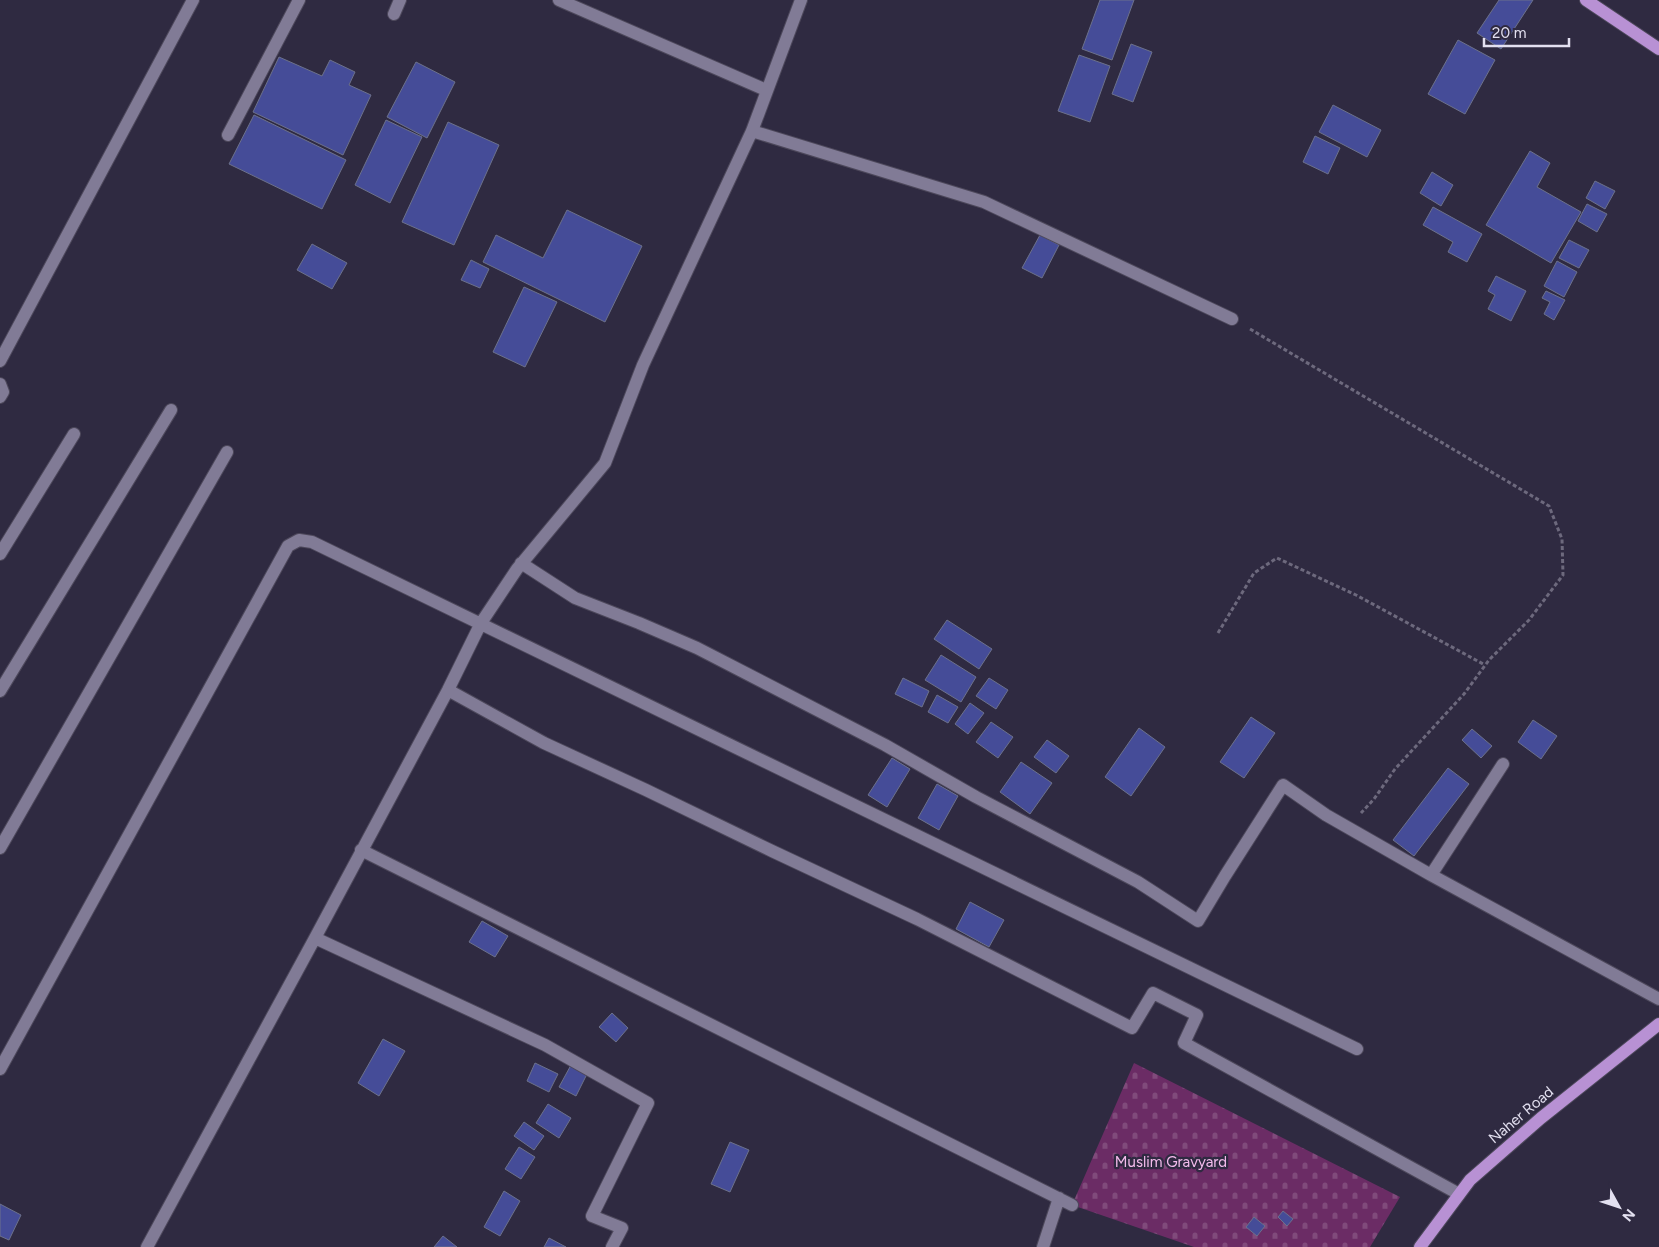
<svg xmlns="http://www.w3.org/2000/svg" width="1659" height="1247" font-family="Figtree,sans-serif">
<style>
.cemetery{fill:url(#cemetery-stones)}
.building{fill:#454c98;stroke:#6c718b}
.lines{fill:none;stroke-linecap:round;stroke-linejoin:round}
.minor-casing{stroke:#4d485b;stroke-width:14}
.major-casing{stroke:#4d485b;stroke-width:14}
.path{stroke:#6d697d;stroke-width:3;stroke-dasharray:4 2.5;stroke-linecap:butt}
.minor{stroke:#817b96;stroke-width:12}
.major{stroke:#b891d4;stroke-width:12}
.labels{text-anchor:middle;dominant-baseline:central;stroke-width:4.5;stroke-linejoin:round;paint-order:stroke}
.street-label{font-size:15px;fill:#e3e0f0;stroke:#2f2a41}
.park-label{font-size:15px;fill:#f5bced;stroke:#2f2a41}
</style>
<defs>
<pattern id="cemetery-stones" width="16" height="16" patternUnits="userSpaceOnUse" patternTransform="scale(1.25)"><rect width="16" height="16" fill="#6b2c65"/><path d="M2 7V4a2 2 0 0 1 4 0v3zM10 15v-3a2 2 0 0 1 4 0v3z" fill="#804a7b"/></pattern>
</defs>
<rect width="100%" height="100%" fill="#2f2a41"/>
<path class="cemetery" d="M1134,1063L1400,1197L1370,1247H1194L1072,1205Z"/>
<path class="building" d="M1100,0H1134L1112,60L1082,49Z
M1499,0H1533L1501,49L1477,33Z
M1458,40L1495,60L1465,114L1428,94Z
M1131,44L1152,52L1133,102L1112,94Z
M1079,55L1110,66L1090,122L1058,111Z
M279,57L322,76L330,60L355,72L349,85L371,95L343,155L253,112Z
M416,62L455,82L427,138L387,117Z
M1333,105L1381,130L1367,157L1319,132Z
M254,115L346,160L322,209L229,164Z
M386,120L422,137L390,203L355,185Z
M448,122L499,145L454,245L402,222Z
M1315,136L1340,148L1328,174L1303,162Z
M1530,151L1550,163L1537,187L1581,212L1551,263L1486,225Z
M1432,172L1453,185L1441,206L1420,193Z
M1595,181L1615,191L1605,209L1586,198Z
M1587,204L1607,214L1597,232L1578,221Z
M1433,207L1482,234L1467,262L1448,252L1453,242L1423,225Z
M567,210L642,246L605,322L483,262L496,235L543,258Z
M1040,235L1059,245L1042,278L1022,268Z
M1569,240L1589,250L1579,268L1559,258Z
M312,244L347,263L332,289L297,270Z
M471,260L489,269L480,288L461,280Z
M1557,261L1577,272L1564,297L1544,286Z
M1496,276L1526,291L1511,321L1488,309L1495,295L1488,291Z
M524,287L557,302L525,367L493,352Z
M1546,291L1565,300L1554,320L1544,314L1550,302L1542,298Z
M947,620L992,649L979,669L934,639Z
M941,655L976,677L961,702L925,680Z
M903,678L929,691L922,707L895,694Z
M989,678L1008,690L996,709L976,696Z
M937,695L958,707L948,723L928,712Z
M970,703L984,713L968,734L955,724Z
M1251,717L1275,733L1244,778L1220,762Z
M1533,720L1557,736L1541,759L1518,742Z
M991,722L1013,737L998,758L976,742Z
M1139,728L1165,747L1131,796L1105,777Z
M1472,729L1492,746L1481,758L1462,740Z
M1047,740L1069,756L1056,773L1034,757Z
M892,758L910,769L887,807L868,795Z
M1021,762L1052,783L1030,814L1000,792Z
M1448,768L1469,784L1414,856L1393,840Z
M937,784L958,796L939,830L918,818Z
M970,902L1004,920L989,947L956,929Z
M482,921L508,936L495,957L469,942Z
M612,1013L628,1028L616,1042L599,1027Z
M383,1039L405,1051L379,1096L358,1083Z
M535,1063L558,1074L549,1092L527,1081Z
M571,1065L587,1074L576,1096L559,1087Z
M548,1104L571,1118L559,1138L536,1123Z
M524,1122L544,1136L534,1150L514,1136Z
M730,1142L749,1150L730,1192L711,1184Z
M519,1147L535,1157L521,1179L505,1169Z
M504,1191L520,1201L500,1236L484,1227Z
M0,1204L21,1215L9,1240L0,1236Z
M1283,1211L1293,1219L1287,1226L1278,1217Z
M1254,1217L1265,1226L1257,1236L1246,1227Z
M443,1236L457,1247H434Z
M549,1238L566,1247H544Z"/>
<g class="lines">
<defs>
<path id="minor" d="M559,0L766,90
M394,14L400,0
M752,131L984,202L1232,319
M228,135L299,0
M0,361L193,0
M0,384L3,392L0,397
M0,554L74,434
M521,563L575,598L639,623L697,648L885,745L976,797L1138,882L1198,921L1225,876L1283,785L1326,815L1431,875
M448,690L544,743L646,790L772,851L917,919L1132,1028L1153,993L1197,1015L1184,1043L1459,1194
M0,691L171,410
M1503,764L1431,875L1659,999
M0,848L227,452
M361,850L1072,1205
M315,938L545,1045L648,1103L592,1216L622,1228L612,1247
M0,1069L288,546L299,540L312,542L1357,1049
M147,1247L315,938L448,690L481,623L517,569L605,463L643,365L752,131L801,0
M1043,1247L1059,1198"/>
<path id="major" d="M1586,0L1659,49
M1420,1247L1470,1180L1541,1118L1659,1024"/>
</defs>
<use href="#minor" class="minor-casing"/>
<use href="#major" class="major-casing"/>
<path class="path" d="M1250,329L1549,506L1562,539L1563,575L1529,620L1489,660L1464,694L1395,769L1374,799L1361,813
M1218,633L1254,573L1277,558L1356,595L1485,665"/>
<use href="#minor" class="minor"/>
<use href="#major" class="major"/>
</g>
<g class="labels">
<g class="street-label">
<text transform="translate(1521 1115) rotate(-40)">Naher Road</text>
</g>
<g class="park-label">
<text x="1171" y="1162">Muslim Gravyard</text>
</g>
</g>
<g transform="translate(1619 1207) rotate(130)" stroke="#2f2a41" stroke-width="4" paint-order="stroke">
<path d="M0-4L9 19L0 12L-9 19Z" fill="#e3e0f0"/>
<text y="-8" font-size="14" font-weight="bold" text-anchor="middle" fill="#e3e0f0">N</text>
</g>
<path d="M1484 38v8h85v-8" fill="none" stroke="#e3e0f0" stroke-width="2.5"/>
<text x="1492" y="38" font-size="15" fill="#e3e0f0" stroke="#2f2a41" stroke-width="4" paint-order="stroke">20 m</text>
</svg>
